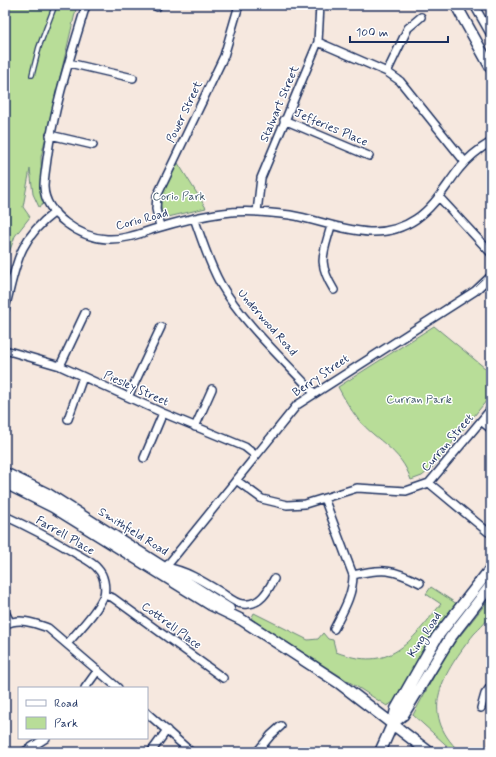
<svg xmlns="http://www.w3.org/2000/svg" width="496" height="757" font-family="Mynerve,sans-serif">
<style>
.green{fill:#b8dd98;stroke:#6a867b}
.lines{fill:none;stroke-linecap:round;stroke-linejoin:round}
.service-casing{stroke:#1b2f5e;stroke-width:6}
.minor-casing{stroke:#1b2f5e;stroke-width:10}
.secondary-casing{stroke:#1b2f5e;stroke-width:13}
.service{stroke:#fff;stroke-width:3.5}
.minor{stroke:#fff;stroke-width:7}
.secondary{stroke:#fff;stroke-width:10}
.labels{text-anchor:middle;dominant-baseline:central;stroke-width:3;stroke-linejoin:round;paint-order:stroke}
.street-label{font-size:12px;fill:#1b2f5e;stroke:#fff}
.park-label{font-size:12px;fill:#425a6c;stroke:#fff}
</style>
<rect width="100%" height="100%" fill="#f6e8df"/>
<filter id="ink" filterUnits="userSpaceOnUse"><feTurbulence type="fractalNoise" baseFrequency=".025" numOctaves="2"/><feDisplacementMap in="SourceGraphic" scale="8" xChannelSelector="R" yChannelSelector="G"/><feConvolveMatrix kernelMatrix="1 2 1 2 8 2 1 2 1" color-interpolation-filters="sRGB"/></filter>
<g filter="url(#ink)">
<path class="green" d="M5,5H77L41,157L42,197L46,202L39,207L33,194L30,169L23,207L30,217L15,236L5,264Z
M178,163L206,208L164,218L160,203L161,193Z
M434,326L491,373V395L433,467L422,476L411,480C401,449 377,442 358,419C350,409 344,398 338,387Z
M431,587L457,604L395,701L387,706L251,619L254,613L308,640L318,639L323,633L328,639L333,640L336,652C391,673 409,643 441,604L426,594Z
M491,597C491,602 492,608 491,612C490,619 479,629 474,634C444,672 417,712 460,752H454L413,715L447,652Z"/>
<g class="lines">
<defs>
<path id="service" d="M32,75L39,47L55,5"/>
<path id="minor" d="M86,5C71,55 54,106 47,159C46,168 44,178 44,187C45,215 81,238 107,239C123,240 139,234 154,229C177,222 200,216 223,213C245,210 268,212 290,215C332,222 375,247 416,219C435,206 445,187 459,169C468,158 479,149 491,142
M474,5L491,35
M157,7V5
M318,42L387,72L400,81L465,162
M69,63L133,78
M387,72L408,28L421,17
M284,120L369,156
M50,135L93,145
M439,197L491,253
M257,212L261,178L318,42L320,5
M194,218C202,240 209,263 220,283C244,324 282,358 314,393
M331,226C323,255 317,262 334,290
M160,227L156,209L157,196L224,56L239,5
M5,309C16,266 17,240 55,212
M5,350L60,366L163,413L245,447L255,455
M60,366L85,313
M128,397L161,327
M68,419L83,377
M481,421L491,429
M195,427L212,389
M144,458L163,413
M236,480L262,499L287,505L305,504L357,488L406,491L429,483L491,409
M429,483L488,532
M324,498L353,575C353,595 343,611 334,629
M5,516C29,527 53,540 75,553C83,558 93,562 98,569C104,575 106,587 104,595C98,611 78,631 67,644
M353,575C383,568 393,569 420,583
M274,579C268,591 260,606 243,604C235,604 226,595 219,591C201,580 186,571 166,567L297,405L475,291L491,276
M104,595L113,598L223,678
M5,612L10,622
M5,625C19,617 34,623 48,628L118,688
M85,688L98,670
M481,708L485,694L491,686
M147,713L191,752
M24,752L46,738
M151,752L167,730
M257,752L271,735L281,726"/>
<path id="secondary" d="M456,5L491,68
M5,473L48,494L229,609
M5,483L53,507L211,605L242,620L339,683L429,752
M393,723L403,715L450,638L491,585
M380,752L393,723L396,709L437,637L491,568"/>
</defs>
<use href="#service" class="service-casing"/>
<use href="#minor" class="minor-casing"/>
<use href="#secondary" class="secondary-casing"/>
<use href="#service" class="service"/>
<use href="#minor" class="minor"/>
<use href="#secondary" class="secondary"/>
</g>
</g>
<g class="labels">
<g class="street-label">
<text transform="translate(280 104) rotate(-67)">Stalwart Street</text>
<text transform="translate(185 112) rotate(-64)">Power Street</text>
<text transform="translate(331 128) rotate(23)">Jefferies Place</text>
<text transform="translate(142 220) rotate(-15)">Corio Road</text>
<text transform="translate(267 323) rotate(49)">Underwood Road</text>
<text transform="translate(321 376) rotate(-34)">Berry Street</text>
<text transform="translate(136 389) rotate(24)">Piesley Street</text>
<text transform="translate(448 443) rotate(-49)">Curran Street</text>
<text transform="translate(133 532) rotate(32)">Smithfield Road</text>
<text transform="translate(65 536) rotate(30)">Farrell Place</text>
<text transform="translate(171 626) rotate(36)">Cottrell Place</text>
<text transform="translate(425 635) rotate(-57)">King Road</text>
</g>
<g class="park-label">
<text x="179" y="197">Corio Park</text>
<text x="419" y="400">Curran Park</text>
</g>
</g>
<rect width="496" height="757" fill="none" stroke="#fff" stroke-width="20"/>
<rect x="10" y="10" width="476" height="737" fill="none" stroke="#1b2f5e" stroke-width="1.5" filter="url(#ink)"/>
<rect x="18" y="687" width="130" height="52" fill="#ffffff" stroke="#a4acbf"/>
<rect x="26" y="700" width="20" height="6" fill="#ffffff" stroke="#a4acbf"/>
<text x="54" y="707" font-size="12" fill="#1b2f5e">Road</text>
<rect x="26" y="717" width="20" height="12" fill="#b8dd98" stroke="#a4acbf"/>
<text x="54" y="727" font-size="12" fill="#1b2f5e">Park</text>
<path d="M350 36v6h98v-6" fill="none" stroke="#1b2f5e" stroke-width="2"/>
<text x="356" y="36" font-size="12" fill="#1b2f5e" stroke="#ffffff" stroke-width="3" paint-order="stroke">100 m</text>
</svg>
